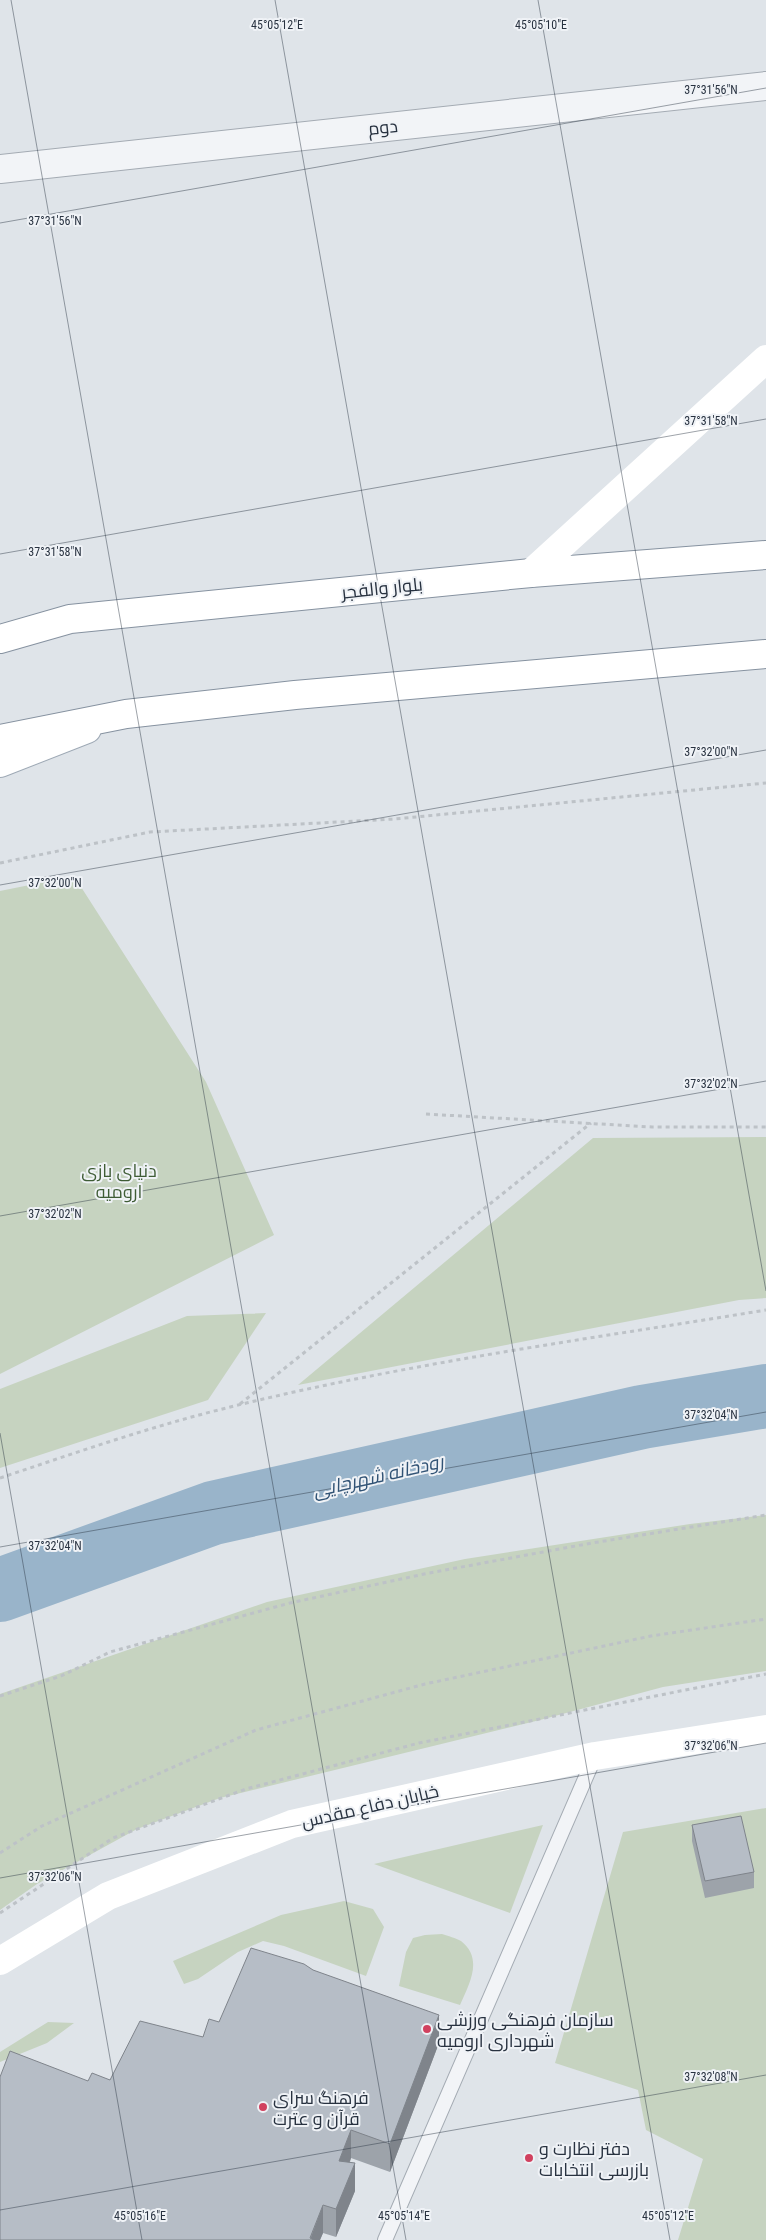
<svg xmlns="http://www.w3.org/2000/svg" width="766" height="2240" font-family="'Roboto Condensed',Cairo,sans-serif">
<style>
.green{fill:#c6d3c0}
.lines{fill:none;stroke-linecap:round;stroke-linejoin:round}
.river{stroke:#99b4ca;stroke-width:64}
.lane-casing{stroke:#a4abb3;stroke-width:16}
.street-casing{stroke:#a4abb3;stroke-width:30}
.primary-casing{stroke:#9ea9b5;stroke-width:30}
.highway-casing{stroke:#8692a0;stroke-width:30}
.path{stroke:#bdc2c7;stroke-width:3;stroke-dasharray:4 4;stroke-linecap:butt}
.lane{stroke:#f2f4f7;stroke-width:14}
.street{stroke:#f2f4f7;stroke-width:28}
.secondary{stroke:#fff;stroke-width:28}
.primary{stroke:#fff;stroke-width:28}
.highway{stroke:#fff;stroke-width:28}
.wall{fill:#9da3aa}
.shaded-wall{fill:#7f848b}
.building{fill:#b6bdc6;stroke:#7f848b}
.ticks{fill:none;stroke:#283240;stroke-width:1;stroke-opacity:0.45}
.poi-dot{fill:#d1415f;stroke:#eff2f6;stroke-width:2}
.labels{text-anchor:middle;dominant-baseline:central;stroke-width:4;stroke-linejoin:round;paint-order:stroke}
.street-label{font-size:18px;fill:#283240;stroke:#eff2f6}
.park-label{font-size:18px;fill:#3e5c35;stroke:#eff2f6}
.poi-label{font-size:18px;fill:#283240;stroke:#eff2f6;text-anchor:start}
.water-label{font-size:19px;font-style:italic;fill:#315375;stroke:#eff2f6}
.ticks-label{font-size:12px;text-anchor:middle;fill:#283240;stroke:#eff2f6;stroke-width:4;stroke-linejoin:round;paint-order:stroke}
</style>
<rect width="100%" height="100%" fill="#dfe4e9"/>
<path class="green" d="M74,876L206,1082L274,1235L0,1374V891Z
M766,1137V1298L739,1300L298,1385L593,1138Z
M266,1313L208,1400L0,1468V1389L187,1316Z
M766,1515V1671L663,1687L540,1720L220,1798L137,1829L37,1884L0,1910V1694L267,1602L465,1559L690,1524Z
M766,1808V2240H678L703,2159L646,2130L638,2090L555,2063L623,1832Z
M543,1825L510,1913L374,1864Z
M344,1901L373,1909L384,1927L366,1976L284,1946L263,1941L238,1952L198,1979L184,1984L173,1961L281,1915Z
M442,1934C448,1936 456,1938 461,1941C484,1959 469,1984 460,2005L399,1986L406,1952L413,1938L425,1935Z
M48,2022L74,2023L47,2043L0,2062V2052Z"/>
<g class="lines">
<path class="river" d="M0,1590L213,1513L642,1417L766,1396"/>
<defs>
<path id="lane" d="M385,2240L595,1756"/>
<path id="street" d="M0,169L766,86"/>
<path id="primary" d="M0,763L87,729"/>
<path id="highway" d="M0,639L70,619L531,573L766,555
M0,739L126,714L295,695L766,654"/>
</defs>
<use href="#lane" class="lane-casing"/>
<use href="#street" class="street-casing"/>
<use href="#primary" class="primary-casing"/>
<use href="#highway" class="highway-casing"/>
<path class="path" d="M0,863L150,832L395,819L766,783
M426,1114L652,1127H766
M240,1404L591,1123
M0,1478C66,1456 132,1433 199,1415C385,1366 577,1341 766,1310
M0,1696L61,1676L110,1652L290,1603L429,1573L592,1543L766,1515
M0,1853L42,1826L256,1730L425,1684L651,1636L766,1619
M0,1913L113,1838L246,1789L419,1743L766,1674"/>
<use href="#lane" class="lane"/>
<use href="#street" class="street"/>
<path class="secondary" d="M531,573L766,359
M0,1961L108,1896L292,1824L595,1756L766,1729"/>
<use href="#primary" class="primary"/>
<use href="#highway" class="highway"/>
</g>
<path class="wall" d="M692,1825L754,1872V1888L705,1898L692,1841Z
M313,1970L439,2043L390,2172L351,2158L350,2162L355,2191L336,2237L323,2233L320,2240H0L88,2081L110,2080L203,2037L219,2022Z"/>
<path class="shaded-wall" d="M439,2015V2043L390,2172V2144Z
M351,2130V2158L339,2189V2161Z
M355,2163V2191L336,2237V2209Z
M323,2205V2233L320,2240H310Z"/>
<path class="building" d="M741,1816L754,1872L705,1881L692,1825Z
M251,1948L304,1964L313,1970L439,2015L390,2144L351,2130L339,2161L355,2163L336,2209L323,2205L310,2238L314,2240H0V2077L10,2051L88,2081L92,2073L110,2080L140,2021L203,2037L209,2019L219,2022Z"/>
<path class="ticks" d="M11,0L406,2240M275,0L670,2240M538,0L766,1291M0,223L766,88M0,554L766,419M0,885L766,750M0,1216L766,1081M0,1433L142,2240M0,1547L766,1412M0,1878L766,1743M0,2210L766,2075"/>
<g class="poi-dot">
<circle cx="427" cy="2029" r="5"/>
<circle cx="263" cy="2107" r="5"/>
<circle cx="529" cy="2158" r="5"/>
</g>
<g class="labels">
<g class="street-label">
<text transform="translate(383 127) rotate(-6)">دوم</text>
<text transform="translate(382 588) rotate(-6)">بلوار والفجر</text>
<text transform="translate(370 1806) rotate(-13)">خیابان دفاع مقدس</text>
</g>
<g class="park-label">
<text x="119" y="1170">دنیای بازی<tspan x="119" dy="21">ارومیه</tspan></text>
</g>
<g class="poi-label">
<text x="437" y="2019">سازمان فرهنگی ورزشی<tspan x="437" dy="21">شهرداری ارومیه</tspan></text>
<text x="273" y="2097">فرهنگ سرای<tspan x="273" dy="21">قرآن و عترت</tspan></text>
<text x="539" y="2148">دفتر نظارت و<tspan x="539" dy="21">بازرسی انتخابات</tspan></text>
</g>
<g class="water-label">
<text transform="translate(378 1476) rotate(-13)">رودخانه شهرچایی</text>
</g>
</g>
<g class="ticks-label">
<text x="541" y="29">45°05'10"E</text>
<text x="277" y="29">45°05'12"E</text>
<text x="711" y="94">37°31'56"N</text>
<text x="55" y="225">37°31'56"N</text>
<text x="711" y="425">37°31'58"N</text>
<text x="55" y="556">37°31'58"N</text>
<text x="711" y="756">37°32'00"N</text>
<text x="55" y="887">37°32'00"N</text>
<text x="711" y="1088">37°32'02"N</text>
<text x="55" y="1218">37°32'02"N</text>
<text x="711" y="1419">37°32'04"N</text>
<text x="55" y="1550">37°32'04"N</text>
<text x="711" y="1750">37°32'06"N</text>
<text x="55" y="1881">37°32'06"N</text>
<text x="711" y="2081">37°32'08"N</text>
<text x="140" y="2220">45°05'16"E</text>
<text x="404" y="2220">45°05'14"E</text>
<text x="668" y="2220">45°05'12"E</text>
</g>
</svg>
